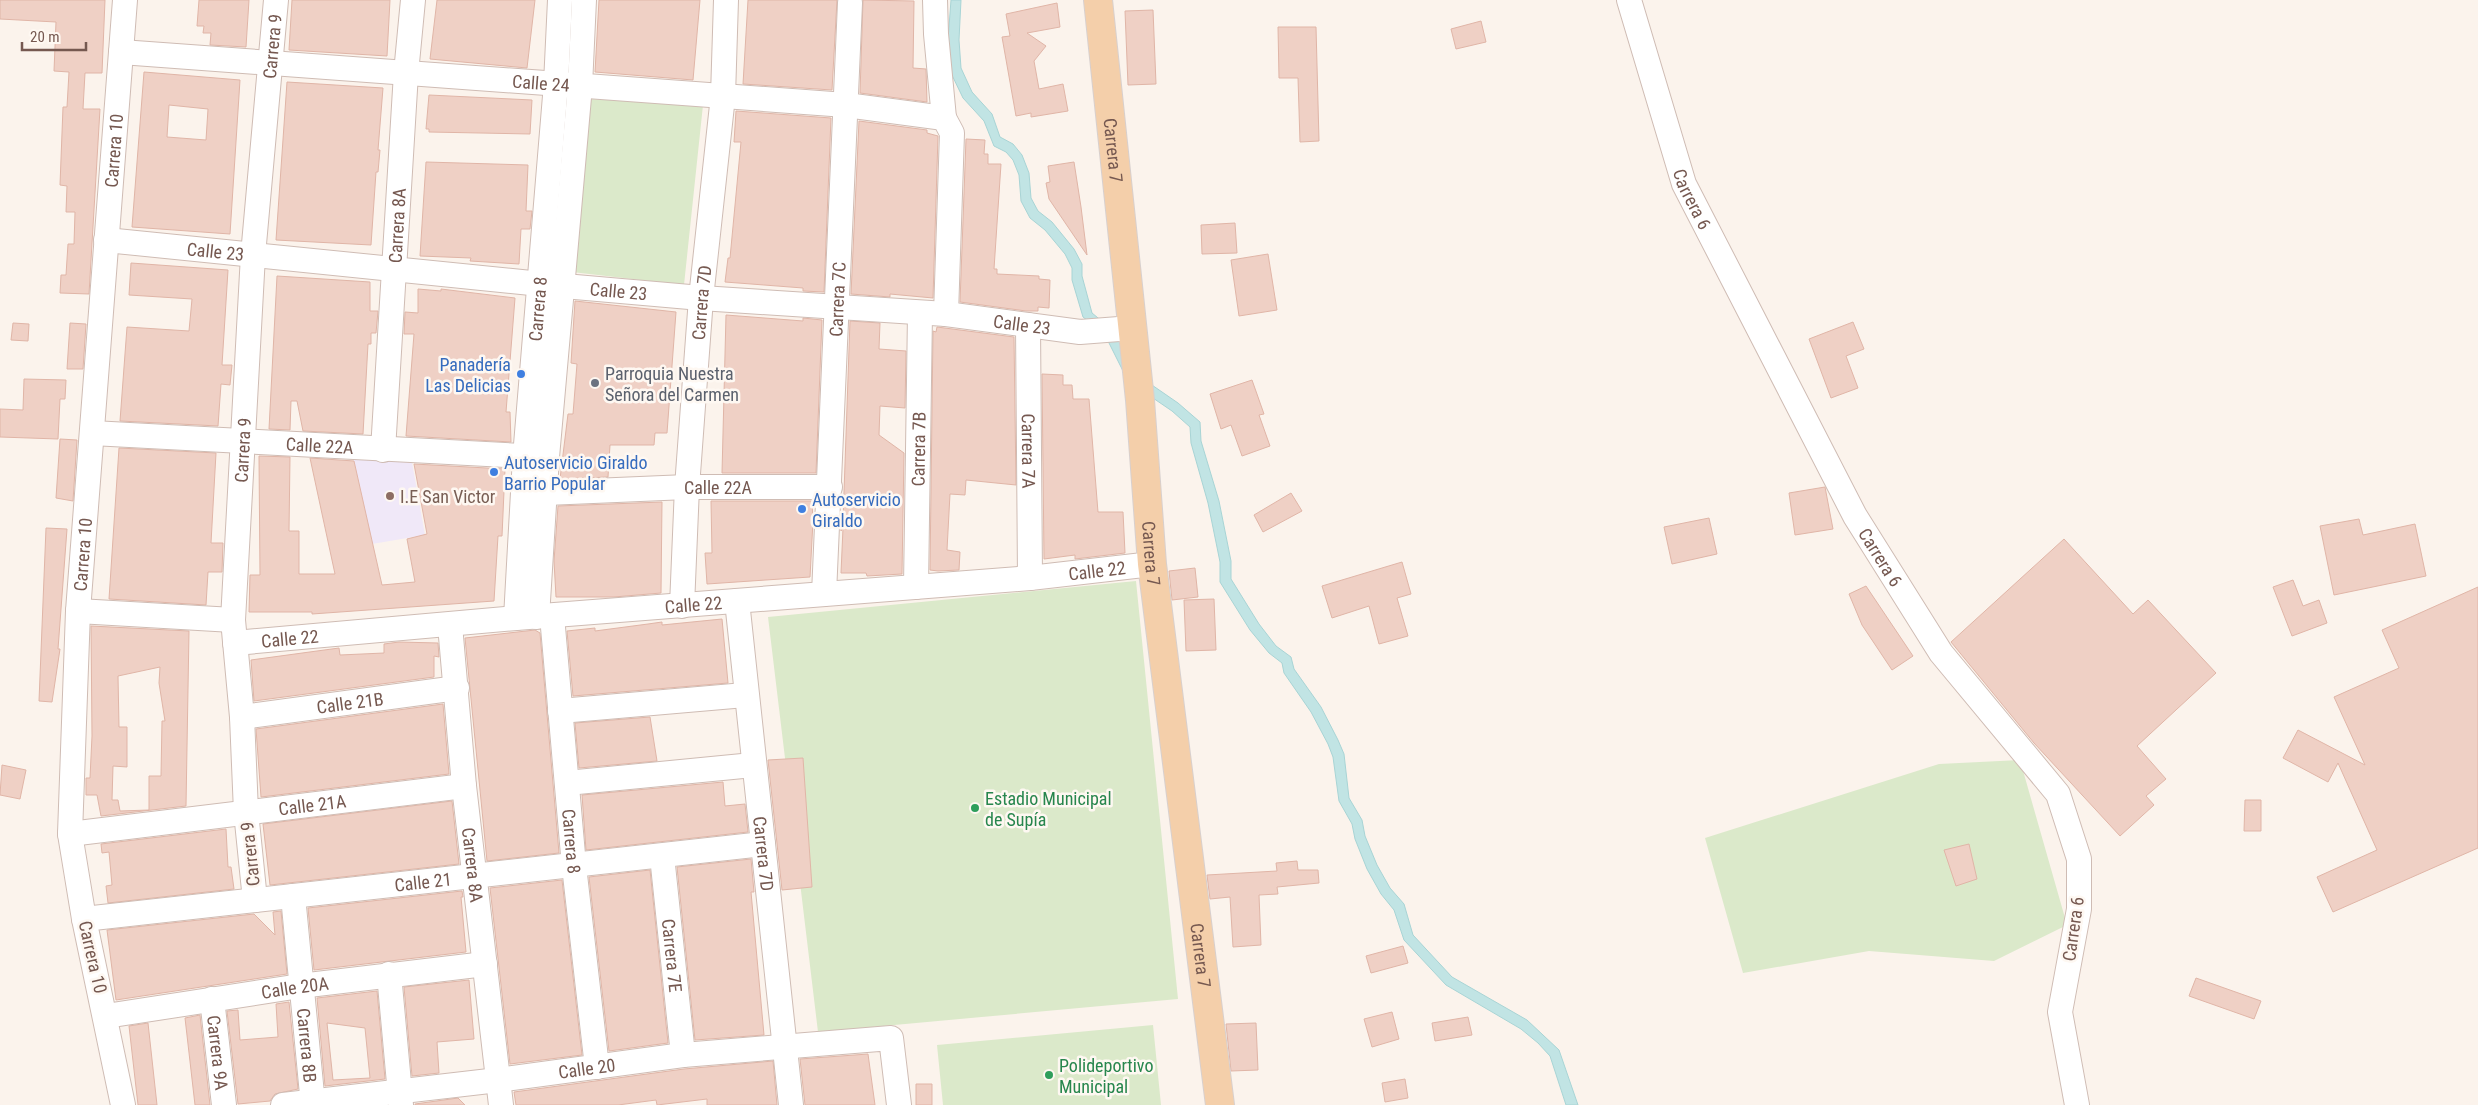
<svg xmlns="http://www.w3.org/2000/svg" width="2478" height="1105" font-family="'Roboto Condensed',sans-serif">
<style>
.education{fill:#f0e8f8}
.green{fill:#dbe9ca}
.water{fill:#c1e4e4;stroke:#a8d4d5}
.building{fill:#efd0c5;stroke:#e0b5a7;fill-rule:evenodd}
.lines{fill:none;stroke-linecap:round;stroke-linejoin:round}
.minor-casing{stroke:#cfbcb4;stroke-width:26}
.major-casing{stroke:#d8d0ce;stroke-width:30}
.minor{stroke:#fff;stroke-width:24}
.major{stroke:#f4cfaa;stroke-width:28}
.shop-dot{fill:#3f7fe0;stroke:#fef8f2;stroke-width:2}
.worship-dot{fill:#6b7280;stroke:#fef8f2;stroke-width:2}
.education-dot{fill:#8d6e63;stroke:#fef8f2;stroke-width:2}
.leisure-dot{fill:#2e9e5b;stroke:#fef8f2;stroke-width:2}
.labels{text-anchor:middle;dominant-baseline:central;stroke-width:5;stroke-linejoin:round;paint-order:stroke}
.street-label{font-size:18px;fill:#755850;stroke:#fef8f2}
.shop-label{font-size:18px;fill:#366cbe;stroke:#fef8f2;text-anchor:start}
.worship-label{font-size:18px;fill:#5b616d;stroke:#fef8f2;text-anchor:start}
.education-label{font-size:18px;fill:#785e54;stroke:#fef8f2;text-anchor:start}
.leisure-label{font-size:18px;fill:#27864d;stroke:#fef8f2;text-anchor:start}
</style>
<rect width="100%" height="100%" fill="#fbf3ec"/>
<path class="education" d="M353,457H411L425,535L372,544Z"/>
<path class="green" d="M589,99L703,105L684,285L572,272Z
M1136,581L1178,999L818,1032L768,617Z
M2020,760L2067,925L1994,961L1869,951L1743,973L1705,838L1939,764Z
M1153,1025L1161,1105H943L937,1045Z"/>
<path class="water" d="M951,0H961L959,40L961,68L972,92L992,114L1000,137L1013,144L1022,155L1029,173L1031,198L1038,211L1052,222L1074,249L1082,264V276L1092,313L1114,331L1149,383L1178,403L1200,422L1201,441L1219,501L1231,561V579L1259,624L1276,646L1291,657L1294,669L1321,707L1338,740L1344,754L1349,798L1362,820L1365,836L1377,865L1390,888L1404,904L1413,935L1452,977L1527,1020L1559,1050L1578,1105H1566L1550,1056L1538,1043L1521,1029L1446,985L1404,940L1394,910L1381,894L1367,869L1355,839L1352,824L1339,801L1333,757L1328,744L1311,712L1284,673L1282,663L1269,653L1250,630L1220,582V562L1208,503L1191,443L1190,427L1172,411L1128,381L1104,333L1083,317L1072,280V268L1065,254L1045,230L1030,218L1021,201L1019,175L1013,160L1006,152L994,146L984,121L963,98L950,71L948,40Z"/>
<path class="building" d="M0,0H105L102,73H85L83,109H100L89,294L60,293L61,275H66L68,244H74L75,212H66L67,186L60,185L63,107H67L69,72L54,71L56,22L0,19Z
M199,0H249L246,47L210,45L211,33H203L204,26H197Z
M292,0H390L387,56L289,50Z
M437,0H535L527,68L430,59Z
M599,0H700L693,80L595,72Z
M748,0H837L832,90L743,84Z
M863,0L914,1L913,68L926,69L927,102L860,93Z
M1057,3L1060,27L1027,33L1046,46L1034,61L1039,89L1063,84L1068,111L1031,117V113L1016,116L1002,37L1010,36L1006,14Z
M1153,10L1156,84L1128,85L1125,11Z
M1481,21L1486,42L1456,49L1451,29Z
M1278,27H1316L1319,141L1300,142L1298,78H1279Z
M144,72L240,80L230,234L132,227ZM169,105L208,109L206,140L167,137Z
M287,82L383,88L378,150H380L378,172H376L371,245L276,240Z
M429,95L532,100L530,134L429,132V129H426Z
M736,111L831,118L824,292L803,291V288L725,282L728,258H730L741,142H734Z
M859,121L927,130V133L938,136L933,298L890,294V297L851,294Z
M966,139L985,140L984,154H988V164H1001L994,269H997V274L1039,276V279L1050,280L1049,308L1038,307V311H1026L960,302Z
M426,162L528,165L526,211H532L530,229H521L519,264L470,261L471,258L420,256Z
M1074,162L1081,207L1087,255L1049,199L1046,183L1050,182L1048,166Z
M1235,223L1237,253L1202,254L1201,225Z
M1268,254L1277,310L1239,316L1231,260Z
M131,263L228,270L222,365H232L230,385L221,384L218,426L120,421L127,327L189,331L192,299L129,295Z
M277,276L370,282V311H378L376,333H371V344H368L363,434L303,431L297,401H291L290,430L269,429Z
M418,289L441,291V289L515,298L506,412H510L511,442L406,436L414,334H404L405,312L418,313Z
M575,301L676,312L667,433H655L654,445H610L608,477L560,479L568,414H573L577,364L571,363Z
M726,315L803,321V318L822,320L816,473H722Z
M850,321L880,323L879,349L906,351L905,408L880,406L879,435L904,453L902,574L867,576L866,573H841L843,528L841,531V521H843Z
M1853,322L1864,349L1846,356L1858,388L1831,398L1809,339Z
M13,323L29,324L28,341L11,340Z
M70,323L86,324L83,369H67Z
M937,327L1014,337L1016,485L966,480L965,495L950,494L947,550L960,552L959,570L938,571L930,570L933,331L936,332Z
M1042,374L1063,375V385H1072L1073,399H1089L1098,512H1123L1125,553L1075,559V555L1044,559Z
M24,379L66,380L65,399H60L58,439L0,437V409L23,410Z
M1252,380L1264,414L1259,415L1270,446L1242,456L1231,425L1221,429L1210,394Z
M60,439L77,440L73,501L56,498Z
M119,448L216,453L211,543H223L222,572H208L206,605L109,599Z
M259,456L290,457L289,531H299V574H335L310,458L354,461L382,585L415,582L407,539L427,534L414,464L505,469L502,536H498L494,601L312,614V612H249L250,575H260Z
M1825,487L1833,529L1795,535L1789,493Z
M1291,493L1302,511L1263,532L1254,515Z
M711,501H812L813,521L810,577L707,584L705,553H712Z
M662,502L661,593L614,597H556L554,561L558,506Z
M1709,518L1717,554L1672,564L1664,527Z
M2359,519L2363,535L2415,524L2426,576L2334,595L2320,526Z
M46,528L67,529L58,649H60L52,702L39,701Z
M2064,539L2133,614L2148,600L2216,673L2137,746L2166,779L2146,796L2154,805L2120,836L2034,743L1951,642Z
M1402,562L1411,594L1397,598L1408,636L1379,644L1369,606L1332,618L1322,586Z
M1195,568L1198,597L1172,600L1169,571Z
M2293,580L2303,606L2319,600L2327,623L2292,636L2273,587Z
M1866,586L1913,656L1892,670L1862,625L1849,594Z
M2478,587V848L2333,912L2317,877L2377,850L2338,763L2328,782L2283,758L2298,730L2365,765L2334,697L2399,668L2382,630Z
M1214,599L1216,650L1186,651L1184,600Z
M722,619L728,683L573,696L567,631L595,628V631L648,624L662,622V625Z
M91,626L189,631L186,806L101,816L97,795H86V778H90L92,736ZM160,667L159,683L165,721H162L161,776H149V810L120,811L118,800H112L113,766L127,767V727H119L118,676Z
M535,630L540,633L559,853L487,861L465,638Z
M399,642L438,643L439,657L434,656V677L254,701L251,660L339,648L340,655L384,653V644Z
M443,704L449,774L261,797L256,729Z
M650,717L657,761L579,768L575,723Z
M803,758L812,887L782,890L768,760Z
M2,765L26,770L20,799L0,795Z
M723,782L725,806L745,804L748,832L586,850L582,795Z
M2245,800H2261V831H2244Z
M452,801L459,864L270,885L263,824Z
M226,829L228,867H231L234,889L108,903L106,886L112,885L109,852L102,853L101,844Z
M1969,844L1977,879L1956,886L1944,850Z
M751,859L754,892H751L764,1035L695,1040L677,867Z
M1297,861L1298,870H1318L1319,883L1277,887L1278,894L1259,895L1261,945L1233,947L1230,897L1210,899L1207,875L1277,871L1276,863Z
M650,870L668,1043L609,1051L589,877Z
M562,880L582,1055L510,1064L490,888Z
M462,891L463,897H461L466,952L314,970L308,908Z
M281,911L287,974L116,1000L107,930L254,914L275,935L273,912Z
M1403,946L1408,963L1371,973L1366,956Z
M2196,978L2261,1001L2254,1019L2189,996Z
M469,980L474,1039L437,1042L439,1073L412,1076L404,987Z
M377,991L385,1079L325,1086L317,998ZM327,1023L365,1028L370,1078L333,1080Z
M289,1002L298,1089L275,1094L270,1101L238,1104L227,1011L238,1010L240,1040L278,1037L276,1004Z
M1392,1012L1399,1039L1372,1047L1364,1019Z
M200,1015L210,1105H195L185,1018Z
M1468,1017L1472,1035L1435,1041L1432,1023Z
M148,1023L157,1105H138L129,1026Z
M1256,1023L1258,1070L1231,1071L1226,1024Z
M868,1054L875,1105H805L800,1059Z
M773,1061L777,1105H707V1099L657,1105L656,1100L618,1105H516L514,1092L684,1069Z
M1405,1079L1408,1098L1385,1102L1382,1083Z
M916,1084H932V1105H916Z
M458,1098L465,1105H415V1104Z"/>
<g class="lines">
<defs>
<g id="minor">
<path d="M935,0L936,34L944,118"/>
<path id="s1" d="M1629,0L1684,184L1855,516L1941,653L2058,794L2079,859V909L2060,1012L2077,1105"/>
<path id="s2" d="M121,52L846,105L944,118L952,133L946,314"/>
<path id="s3" d="M106,240L541,284L701,298L946,314L1080,332L1132,328"/>
<path id="s4" d="M1028,325L1030,578"/>
<path id="s5" d="M92,433L541,457"/>
<path id="s6" d="M383,450L406,73L413,0"/>
<path id="s7" d="M546,493L687,487H830"/>
<path id="s8" d="M916,587L920,313"/>
<path id="s9" d="M824,594L850,3"/>
<path id="s10" d="M737,601L791,1105"/>
<path id="s11" d="M682,606L687,487L701,298L723,96L726,0"/>
<path d="M78,611L233,620"/>
<path id="s12" d="M552,616L574,866L597,1067"/>
<path d="M537,617L547,457L580,86L584,0"/>
<path id="s13" d="M516,618L525,457L556,84L560,0"/>
<path id="s14" d="M450,625L464,786L501,1105"/>
<path id="s15" d="M235,643L516,618L1030,578L1152,564"/>
<path d="M560,711L745,695"/>
<path id="s16" d="M242,717L457,688"/>
<path d="M567,783L753,765"/>
<path id="s17" d="M70,834L464,786"/>
<path id="s18" d="M662,856L683,1055"/>
<path id="s19" d="M293,896L313,1105"/>
<path id="s20" d="M255,900L246,812L242,717L233,620L253,255L276,0"/>
<path id="s21" d="M84,919L763,844"/>
<path d="M389,974L401,1105"/>
<path id="s22" d="M212,999L224,1105"/>
<path id="s23" d="M106,1016L300,986L485,964"/>
<path id="s24" d="M123,1105L84,919L70,834L78,611L125,0"/>
<path id="s25" d="M283,1105L498,1080L683,1055L891,1038L899,1105"/>
</g>
<g id="major">
<path id="s26" d="M1098,0L1140,400L1152,564L1220,1105"/>
</g>
</defs>
<use href="#minor" class="minor-casing"/>
<use href="#major" class="major-casing"/>
<use href="#minor" class="minor"/>
<use href="#major" class="major"/>
</g>
<g class="shop-dot">
<circle cx="521" cy="374" r="5"/>
<circle cx="494" cy="472" r="5"/>
<circle cx="802" cy="509" r="5"/>
</g>
<circle class="worship-dot" cx="595" cy="383" r="5"/>
<circle class="education-dot" cx="390" cy="496" r="5"/>
<g class="leisure-dot">
<circle cx="975" cy="808" r="5"/>
<circle cx="1049" cy="1075" r="5"/>
</g>
<g class="labels">
<g class="street-label">
<text stroke="none"><textPath href="#s20" startOffset="856">Carrera 9</textPath></text>
<text stroke="none"><textPath href="#s2" startOffset="421">Calle 24</textPath></text>
<text stroke="none"><textPath href="#s26" startOffset="151">Carrera 7</textPath></text>
<text stroke="none"><textPath href="#s24" startOffset="961">Carrera 10</textPath></text>
<text stroke="none"><textPath href="#s1" startOffset="209">Carrera 6</textPath></text>
<text stroke="none"><textPath href="#s6" startOffset="225">Carrera 8A</textPath></text>
<text stroke="none"><textPath href="#s3" startOffset="110">Calle 23</textPath></text>
<text stroke="none"><textPath href="#s3" startOffset="515">Calle 23</textPath></text>
<text stroke="none"><textPath href="#s9" startOffset="295">Carrera 7C</textPath></text>
<text stroke="none"><textPath href="#s11" startOffset="304">Carrera 7D</textPath></text>
<text stroke="none"><textPath href="#s13" startOffset="310">Carrera 8</textPath></text>
<text stroke="none"><textPath href="#s3" startOffset="920">Calle 23</textPath></text>
<text stroke="none"><textPath href="#s5" startOffset="228">Calle 22A</textPath></text>
<text stroke="none"><textPath href="#s20" startOffset="451">Carrera 9</textPath></text>
<text stroke="none"><textPath href="#s8" startOffset="138">Carrera 7B</textPath></text>
<text stroke="none"><textPath href="#s4" startOffset="126">Carrera 7A</textPath></text>
<text stroke="none"><textPath href="#s7" startOffset="172">Calle 22A</textPath></text>
<text stroke="none"><textPath href="#s26" startOffset="556">Carrera 7</textPath></text>
<text stroke="none"><textPath href="#s24" startOffset="556">Carrera 10</textPath></text>
<text stroke="none"><textPath href="#s1" startOffset="614">Carrera 6</textPath></text>
<text stroke="none"><textPath href="#s15" startOffset="865">Calle 22</textPath></text>
<text stroke="none"><textPath href="#s15" startOffset="460">Calle 22</textPath></text>
<text stroke="none"><textPath href="#s15" startOffset="55">Calle 22</textPath></text>
<text stroke="none"><textPath href="#s16" startOffset="109">Calle 21B</textPath></text>
<text stroke="none"><textPath href="#s17" startOffset="244">Calle 21A</textPath></text>
<text stroke="none"><textPath href="#s12" startOffset="226">Carrera 8</textPath></text>
<text stroke="none"><textPath href="#s10" startOffset="254">Carrera 7D</textPath></text>
<text transform="translate(250 854) rotate(-96)">Carrera 9</text>
<text stroke="none"><textPath href="#s14" startOffset="241">Carrera 8A</textPath></text>
<text stroke="none"><textPath href="#s21" startOffset="341">Calle 21</textPath></text>
<text transform="translate(2073 929) rotate(-82)">Carrera 6</text>
<text stroke="none"><textPath href="#s26" startOffset="961">Carrera 7</textPath></text>
<text stroke="none"><textPath href="#s18" startOffset="100">Carrera 7E</textPath></text>
<text transform="translate(93 957) rotate(77)">Carrera 10</text>
<text stroke="none"><textPath href="#s23" startOffset="191">Calle 20A</textPath></text>
<text stroke="none"><textPath href="#s19" startOffset="150">Carrera 8B</textPath></text>
<text stroke="none"><textPath href="#s22" startOffset="54">Carrera 9A</textPath></text>
<text stroke="none"><textPath href="#s25" startOffset="306">Calle 20</textPath></text>
</g>
<g class="shop-label">
<text x="511" y="364" text-anchor="end">Panadería<tspan x="511" dy="21">Las Delicias</tspan></text>
<text x="504" y="462">Autoservicio Giraldo<tspan x="504" dy="21">Barrio Popular</tspan></text>
<text x="812" y="499">Autoservicio<tspan x="812" dy="21">Giraldo</tspan></text>
</g>
<g class="worship-label">
<text x="605" y="373">Parroquia Nuestra<tspan x="605" dy="21">Señora del Carmen</tspan></text>
</g>
<g class="education-label">
<text x="400" y="496">I.E San Victor</text>
</g>
<g class="leisure-label">
<text x="985" y="798">Estadio Municipal<tspan x="985" dy="21">de Supía</tspan></text>
<text x="1059" y="1065">Polideportivo<tspan x="1059" dy="21">Municipal</tspan></text>
</g>
</g>
<path d="M22 42v8h64v-8" fill="none" stroke="#755850" stroke-width="2.5"/>
<text x="30" y="42" font-size="15" fill="#755850" stroke="#fef8f2" stroke-width="4" paint-order="stroke">20 m</text>
</svg>
